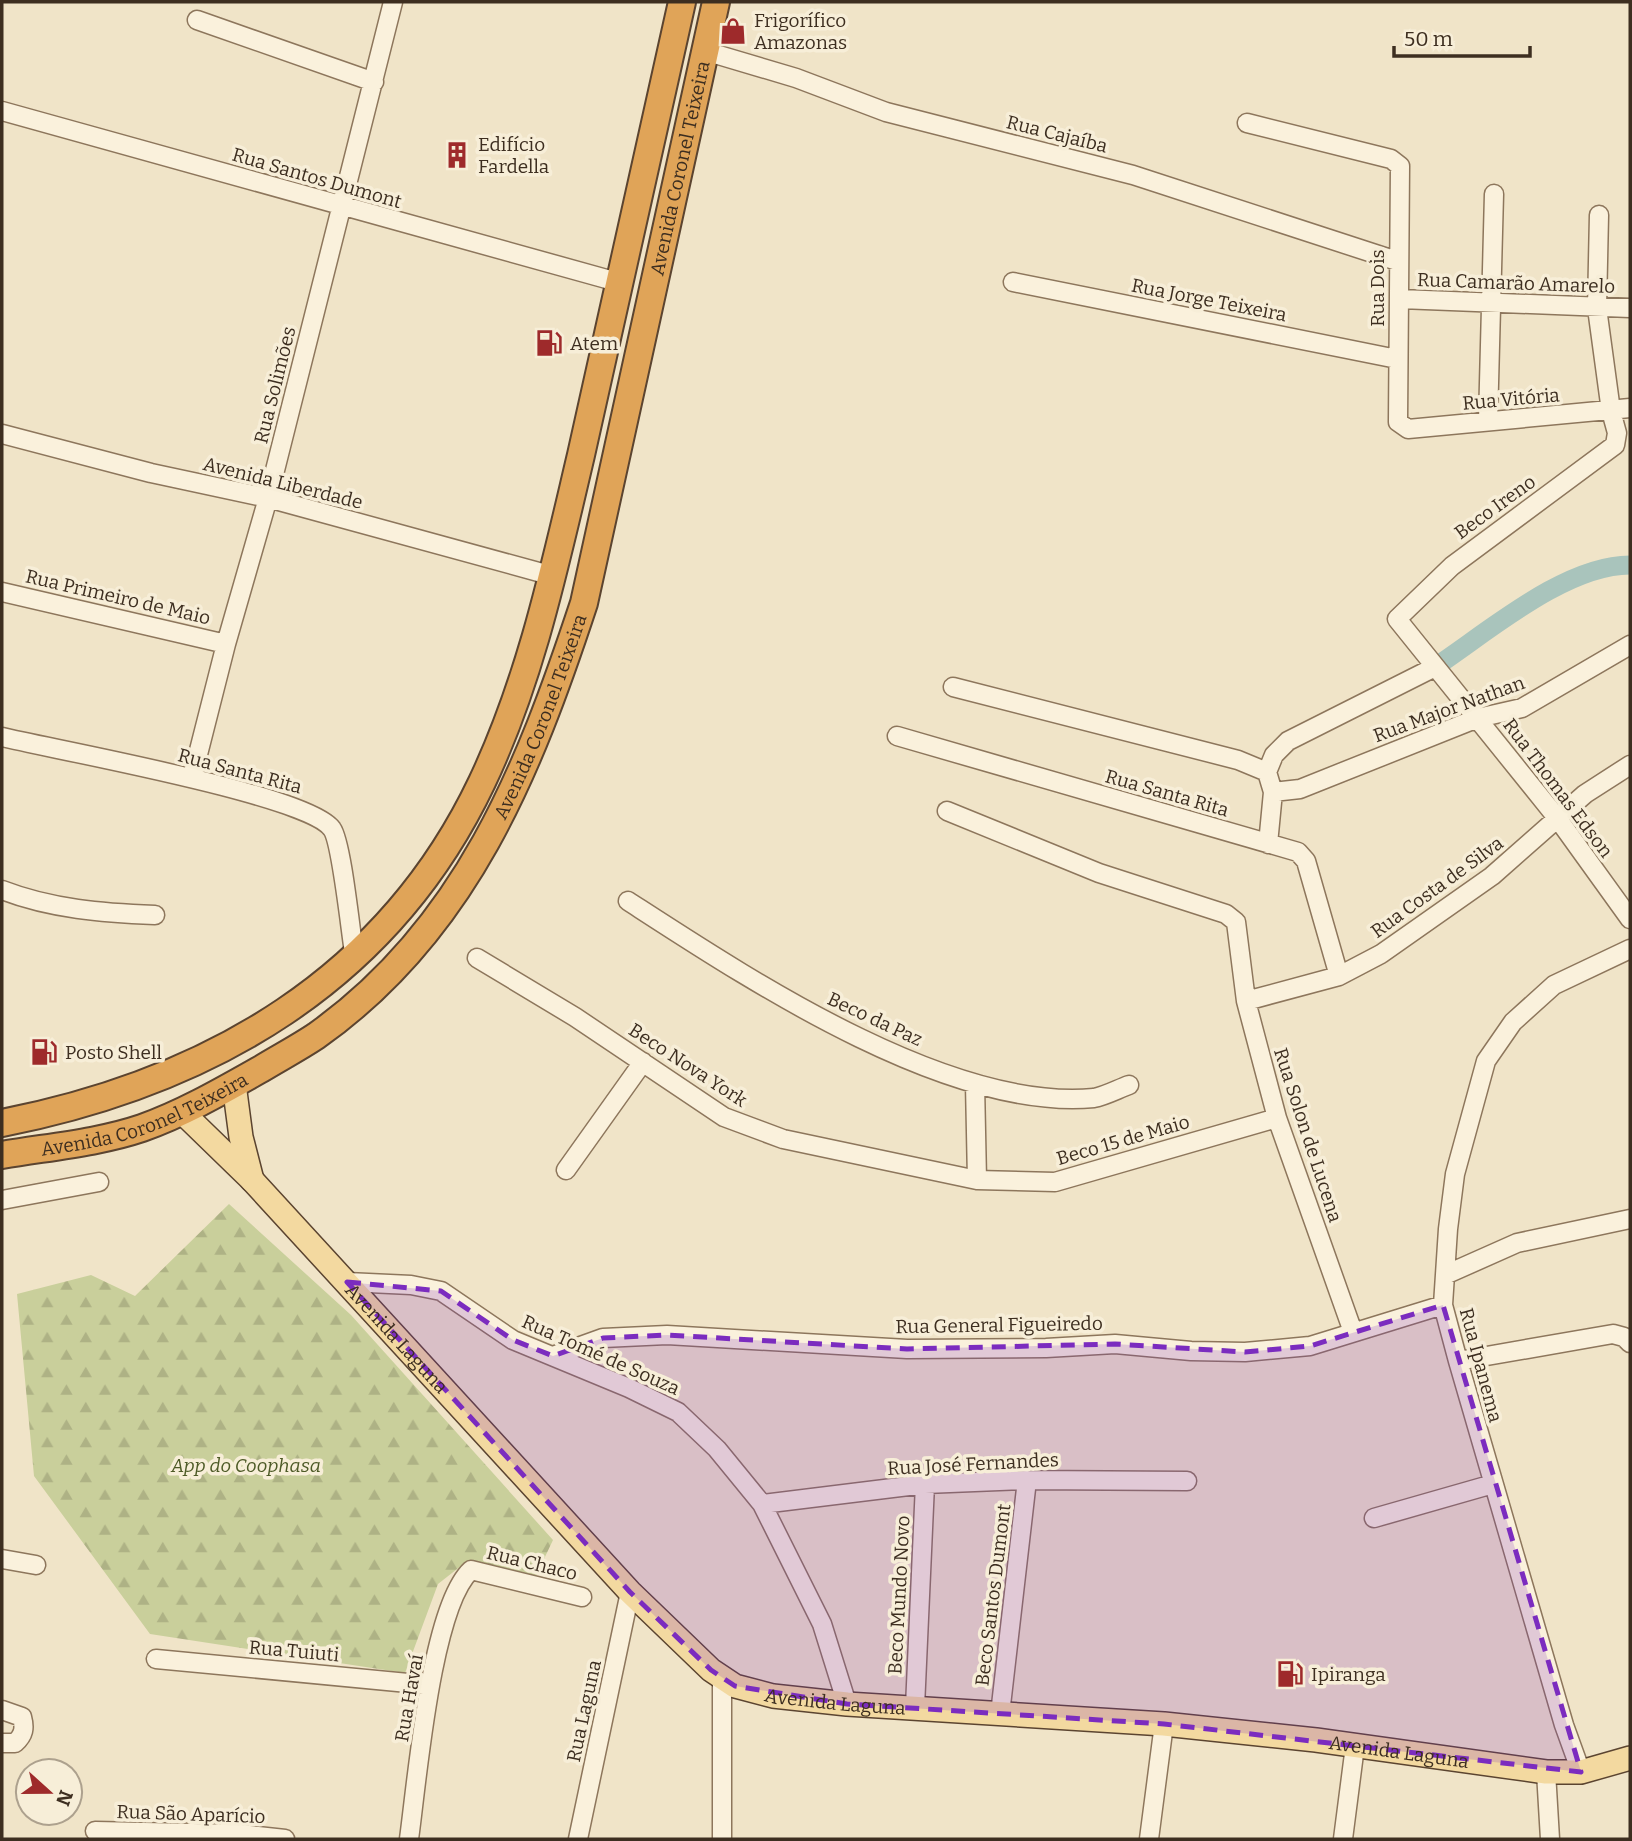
<svg xmlns="http://www.w3.org/2000/svg" width="1632" height="1841" font-family="Bitter,serif">
<style>
.forest{fill:url(#forest-firs)}
.lines{fill:none;stroke-linecap:round;stroke-linejoin:round}
.canal{stroke:#a9c4bc;stroke-width:19}
.minor-casing{stroke:#8d765c;stroke-width:21}
.major-casing{stroke:#5b4430;stroke-width:26}
.highway-casing{stroke:#5b4430;stroke-width:30}
.minor{stroke:#faf1dc;stroke-width:18}
.major{stroke:#f3d9a0;stroke-width:23}
.highway{stroke:#e0a458;stroke-width:26}
.marked{fill:#7b2cbf;fill-opacity:0.2;stroke:#7b2cbf;stroke-width:5;stroke-dasharray:14 9;stroke-linejoin:round}
.labels{text-anchor:middle;dominant-baseline:central;stroke-width:7;stroke-linejoin:round;paint-order:stroke}
.poi-label{font-size:19px;fill:#3d2e20;stroke:#f7eed8;text-anchor:start}
.street-label{font-size:19px;fill:#3d2e20;stroke:#f7eed8}
.park-label{font-size:19px;font-style:italic;fill:#4d5a26;stroke:#f7eed8}
</style>
<defs>
<pattern id="forest-firs" width="22" height="20" patternUnits="userSpaceOnUse" patternTransform="scale(1.75)"><rect width="22" height="20" fill="#c9cf9b"/><path d="M5 1l3.5 6h-7zM16 11l3.5 6h-7z" fill="#aeb285"/></pattern>
</defs>
<rect width="100%" height="100%" fill="#f0e4c8"/>
<path class="forest" d="M229,1204L351,1315L553,1540L535,1578L466,1562L438,1584L405,1673L150,1634L34,1476L17,1294L91,1275L135,1296Z"/>
<g class="lines">
<path class="canal" d="M1435,667C1488,632 1565,565 1630,565"/>
<defs>
<path id="minor" d="M197,20L374,82
M705,51L796,78L886,112L1133,175L1397,261
M2,111L621,283
M1247,123L1391,159L1400,166L1398,422L1408,429L1630,408
M1599,215L1597,308L1611,411L1617,433L1615,445L1452,566L1397,619L1558,819L1630,919
M1013,282L1397,359
M1400,299L1630,308
M1488,421L1494,194
M2,434L151,473L268,498L553,576
M2,592L226,644
M953,687L1238,760L1267,772L1273,792L1268,844
M897,736L1298,852L1306,861L1339,976
M2,737C55,750 309,795 332,829C342,843 351,937 355,959
M1267,772L1274,755L1288,741L1435,667
M192,778L226,644L268,498L393,2
M1273,792L1300,789L1478,718L1522,708L1630,645
M947,811L1099,873L1226,914L1236,922L1246,1001L1277,1118L1353,1332
M2,890C51,909 103,913 155,915
M628,901C747,978 948,1112 1094,1098C1105,1096 1118,1089 1129,1085
M477,958L575,1017L724,1117L783,1139L977,1180L1055,1182L1277,1118
M1246,1001L1339,976L1381,954L1492,876L1585,794L1630,765
M975,1084L977,1180
M566,1170L643,1062
M2,1200L99,1182
M1445,1275L1517,1243L1630,1219
M347,1282L411,1285L441,1291L513,1340L629,1388L678,1412L717,1449L762,1504L822,1624L847,1704
M553,1356L603,1338L667,1335L907,1349L1046,1348L1115,1344L1191,1351L1245,1352L1310,1346L1443,1305
M1458,1361L1613,1334L1624,1337L1630,1343
M762,1504L925,1484L1027,1480L1187,1481
M1374,1518L1493,1484
M2,1559L36,1565
M156,1659L429,1685
M915,1707L925,1484
M2,1710L22,1717C25,1728 24,1735 15,1743H2
M1000,1714L1027,1480
M1546,1772L1550,1839
M1581,1772L1564,1725L1458,1361L1443,1305L1448,1229L1455,1174L1486,1061L1513,1022L1554,985L1630,949
M95,1831L241,1834L285,1839
M409,1839C417,1782 431,1607 471,1570L582,1597
M578,1839L630,1592
M722,1839V1678
M1149,1839L1164,1724
M1343,1839L1355,1746"/>
<g id="major">
<path d="M234,1084L241,1137L252,1180"/>
<path id="s1" d="M182,1112L252,1180L630,1592L711,1670L735,1686L773,1696L847,1704L1164,1724L1316,1740L1546,1772H1581L1630,1758"/>
</g>
<g id="highway">
<path d="M2,1123C210,1082 388,980 482,782C531,679 555,565 581,455C616,304 647,153 682,2"/>
<path id="s2" d="M2,1155C48,1147 98,1143 142,1128C184,1113 222,1091 261,1069C279,1058 298,1048 316,1036C466,930 529,770 584,603L716,2"/>
</g>
</defs>
<use href="#minor" class="minor-casing"/>
<use href="#major" class="major-casing"/>
<use href="#highway" class="highway-casing"/>
<use href="#minor" class="minor"/>
<use href="#major" class="major"/>
<use href="#highway" class="highway"/>
</g>
<path class="marked" d="M347,1282L441,1291L513,1340L553,1356L603,1338L667,1335L907,1349L1115,1344L1245,1352L1310,1346L1443,1305L1581,1772L1164,1724L847,1704L735,1686L711,1670L630,1592Z"/>
<defs>
<symbol id="shop-bare" viewBox="-9 -9 18 18"><path d="M-5-2.5h2.3a2.7 3.5 0 0 1 5.4 0H5L5.5 6h-11ZM-1.5-2.5h3a1.5 2.3 0 0 0-3 0Z" fill="#9e2a2b" stroke="#f7eed8" stroke-width="2.5" paint-order="stroke"/></symbol>
<symbol id="building-bare" viewBox="-9 -9 18 18"><path d="M-4-6H4V6H1V3H-1V6H-4ZM-2.5-4.3h1.7v1.8h-1.7ZM.8-4.3h1.7v1.8H.8ZM-2.5-1h1.7V.8h-1.7ZM.8-1h1.7V.8H.8Z" fill="#9e2a2b" stroke="#f7eed8" stroke-width="2.5" paint-order="stroke"/></symbol>
<symbol id="fuel-bare" viewBox="-9 -9 18 18"><path d="M-5.5-6h7V0h2V4h1.3V-2.5L3-4.5l.8-.8L6-3V5H2.5V1h-1V6h-7ZM-4.2-4.7v3.2H.2V-4.7Z" fill="#9e2a2b" stroke="#f7eed8" stroke-width="2.5" paint-order="stroke"/></symbol>
</defs>
<g fill-rule="evenodd">
<use href="#shop-bare" x="714" y="12" width="38" height="38"/>
<use href="#building-bare" x="438" y="136" width="38" height="38"/>
<use href="#fuel-bare" x="530" y="324" width="38" height="38"/>
<use href="#fuel-bare" x="25" y="1033" width="38" height="38"/>
<use href="#fuel-bare" x="1271" y="1655" width="38" height="38"/>
</g>
<g class="labels">
<g class="poi-label">
<text x="754" y="20">Frigorífico<tspan x="754" dy="22">Amazonas</tspan></text>
<text x="478" y="144">Edifício<tspan x="478" dy="22">Fardella</tspan></text>
<text x="570" y="343">Atem</text>
<text x="65" y="1052">Posto Shell</text>
<text x="1311" y="1674">Ipiranga</text>
</g>
<g class="street-label">
<text transform="translate(1057 134) rotate(14)">Rua Cajaíba</text>
<text stroke="none"><textPath href="#s2" startOffset="1304">Avenida Coronel Teixeira</textPath></text>
<text transform="translate(317 178) rotate(16)">Rua Santos Dumont</text>
<text transform="translate(1516 283) rotate(2)">Rua Camarão Amarelo</text>
<text transform="translate(1377 288) rotate(-90)">Rua Dois</text>
<text transform="translate(1209 300) rotate(11)">Rua Jorge Teixeira</text>
<text transform="translate(275 385) rotate(-76)">Rua Solimões</text>
<text transform="translate(1511 399) rotate(-5)">Rua Vitória</text>
<text transform="translate(283 483) rotate(14)">Avenida Liberdade</text>
<text transform="translate(1495 507) rotate(-36)">Beco Ireno</text>
<text transform="translate(118 597) rotate(13)">Rua Primeiro de Maio</text>
<text transform="translate(1449 709) rotate(-20)">Rua Major Nathan</text>
<text stroke="none"><textPath href="#s2" startOffset="737">Avenida Coronel Teixeira</textPath></text>
<text transform="translate(240 771) rotate(15)">Rua Santa Rita</text>
<text transform="translate(1558 788) rotate(53)">Rua Thomas Edson</text>
<text transform="translate(1167 793) rotate(16)">Rua Santa Rita</text>
<text transform="translate(1437 887) rotate(-36)">Rua Costa de Silva</text>
<text transform="translate(875 1019) rotate(25)">Beco da Paz</text>
<text transform="translate(688 1065) rotate(33)">Beco Nova York</text>
<text stroke="none"><textPath href="#s2" startOffset="149">Avenida Coronel Teixeira</textPath></text>
<text transform="translate(1308 1135) rotate(72)">Rua Solon de Lucena</text>
<text transform="translate(1123 1140) rotate(-16)">Beco 15 de Maio</text>
<text transform="translate(999 1325) rotate(-1)">Rua General Figueiredo</text>
<text stroke="none"><textPath href="#s1" startOffset="312">Avenida Laguna</textPath></text>
<text transform="translate(601 1355) rotate(24)">Rua Tomé de Souza</text>
<text transform="translate(1481 1365) rotate(75)">Rua Ipanema</text>
<text transform="translate(973 1464) rotate(-3)">Rua José Fernandes</text>
<text transform="translate(532 1563) rotate(14)">Rua Chaco</text>
<text transform="translate(899 1595) rotate(-87)">Beco Mundo Novo</text>
<text transform="translate(993 1595) rotate(-83)">Beco Santos Dumont</text>
<text transform="translate(294 1651) rotate(5)">Rua Tuiuti</text>
<text transform="translate(409 1698) rotate(-80)">Rua Havaí</text>
<text stroke="none"><textPath href="#s1" startOffset="900">Avenida Laguna</textPath></text>
<text transform="translate(584 1711) rotate(-78)">Rua Laguna</text>
<text stroke="none"><textPath href="#s1" startOffset="1466">Avenida Laguna</textPath></text>
<text transform="translate(191 1814) rotate(2)">Rua São Aparício</text>
</g>
<g class="park-label">
<text x="246" y="1465">App do Coophasa</text>
</g>
</g>
<rect width="1632" height="1841" fill="none" stroke="#3d2e20" stroke-width="7"/>
<g transform="translate(49 1792) rotate(111)"><circle r="33" fill="#f7eed8" stroke="#ada18e" stroke-width="2"/>
<path d="M0-5L12 26L0 18L-12 26Z" fill="#9e2a2b"/>
<text y="-10" font-size="19" font-weight="bold" text-anchor="middle" fill="#3d2e20">N</text>
</g>
<path d="M1394 46v10h136v-10" fill="none" stroke="#3d2e20" stroke-width="3.5"/>
<text x="1404" y="46" font-size="21" fill="#3d2e20" stroke="#f7eed8" stroke-width="5" paint-order="stroke">50 m</text>
</svg>
